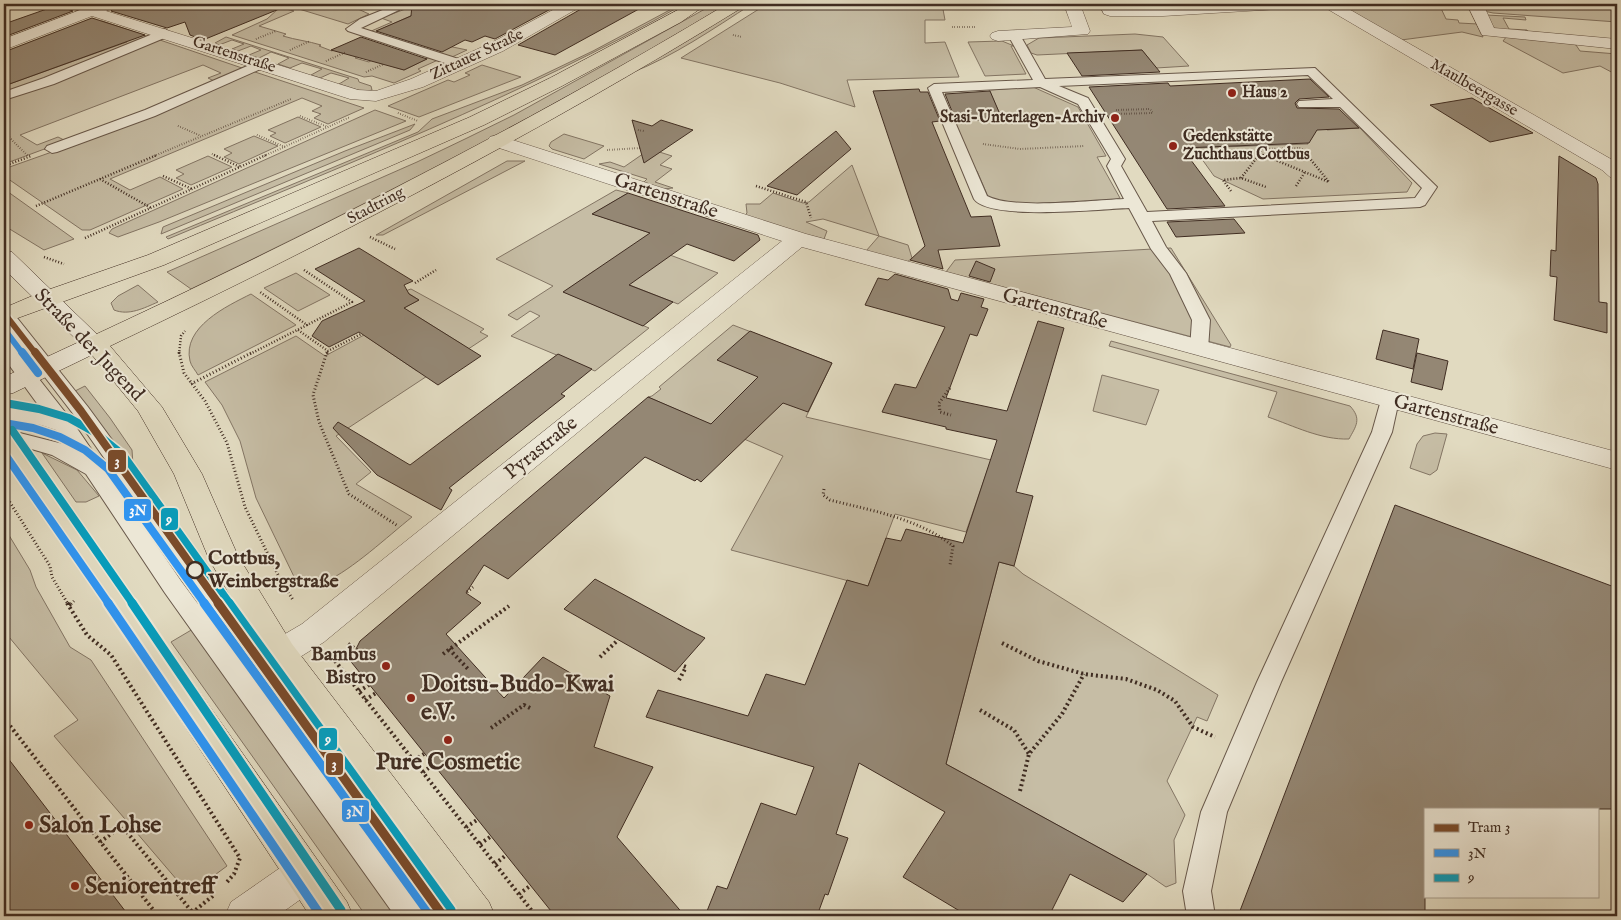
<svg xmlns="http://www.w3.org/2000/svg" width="1621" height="920" font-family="'IM FELL English',serif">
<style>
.green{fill:#c6bda5;stroke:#837564}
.building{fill:#948774;stroke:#402d22}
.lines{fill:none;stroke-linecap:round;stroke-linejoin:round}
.service-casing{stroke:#68584a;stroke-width:2}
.minor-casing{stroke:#68584a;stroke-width:1}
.secondary-casing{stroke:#402d22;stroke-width:1}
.primary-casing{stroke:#402d22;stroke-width:1}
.path-far3{stroke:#402d22;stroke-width:2;stroke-dasharray:0.5 2;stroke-linecap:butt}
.path-far2{stroke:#402d22;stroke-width:2.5;stroke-dasharray:1 2;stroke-linecap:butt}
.path-far1{stroke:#402d22;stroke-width:3;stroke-dasharray:1 2.5;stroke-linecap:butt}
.path{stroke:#402d22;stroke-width:4;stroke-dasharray:2 3;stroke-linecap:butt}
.service{fill:#ece7d6;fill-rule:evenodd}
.minor{fill:#ece7d6;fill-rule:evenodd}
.secondary{fill:#ece7d6;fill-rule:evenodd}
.primary{fill:#e1dac0;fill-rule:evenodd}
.bus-1-far2-casing{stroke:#ece7d6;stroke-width:9}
.bus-1-far1-casing{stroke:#ece7d6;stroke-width:11}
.bus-1-casing{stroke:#ece7d6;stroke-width:13}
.bus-2-far1-casing{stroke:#ece7d6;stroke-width:11}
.bus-2-casing{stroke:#ece7d6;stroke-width:13}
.bus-1-far2{stroke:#2f95f3;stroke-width:6}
.bus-1-far1{stroke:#2f95f3;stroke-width:8}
.bus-1{stroke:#2f95f3;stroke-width:9}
.bus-2-far1{stroke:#069dbd;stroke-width:8}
.bus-2{stroke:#069dbd;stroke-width:9}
.tram-1-far2-casing{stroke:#ece7d6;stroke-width:9}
.tram-1-far1-casing{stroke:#ece7d6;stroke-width:11}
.tram-1-casing{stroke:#ece7d6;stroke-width:13}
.tram-1-far2{stroke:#7a4b2a;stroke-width:6}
.tram-1-far1{stroke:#7a4b2a;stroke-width:8}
.tram-1{stroke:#7a4b2a;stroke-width:9}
.poi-dot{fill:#8f2418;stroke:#ece7d6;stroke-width:2}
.stop-dot{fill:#ece7d6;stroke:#402d22;stroke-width:2.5}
.labels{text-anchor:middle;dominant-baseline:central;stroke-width:4;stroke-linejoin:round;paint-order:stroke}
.far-street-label{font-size:16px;fill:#402d22;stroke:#ece7d6}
.far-poi-label{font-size:16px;font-weight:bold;fill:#402d22;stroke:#ece7d6;text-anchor:start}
.street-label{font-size:20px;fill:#402d22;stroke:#ece7d6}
.stop-label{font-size:20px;font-weight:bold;fill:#402d22;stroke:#ece7d6;text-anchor:start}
.poi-label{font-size:20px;font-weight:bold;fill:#402d22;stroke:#ece7d6;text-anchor:end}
.near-poi-label{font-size:24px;font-weight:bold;fill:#402d22;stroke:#ece7d6;text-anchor:start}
.line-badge{stroke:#ece7d6;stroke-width:2}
.badge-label{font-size:14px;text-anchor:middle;font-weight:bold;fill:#fff}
</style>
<rect width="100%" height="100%" fill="#e1dac0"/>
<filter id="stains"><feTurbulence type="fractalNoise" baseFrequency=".004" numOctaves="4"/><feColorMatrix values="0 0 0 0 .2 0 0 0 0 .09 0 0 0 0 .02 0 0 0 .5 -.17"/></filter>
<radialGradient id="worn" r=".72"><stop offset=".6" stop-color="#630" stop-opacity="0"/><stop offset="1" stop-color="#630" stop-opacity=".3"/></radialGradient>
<path class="green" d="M310,4H347L369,14L348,24L299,9L311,5Z
M419,4H437L377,31L467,50L452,57L369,32L392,22L381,18Z
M681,4H684C520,97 342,166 168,239L166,237L418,132L432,119L522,85L593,51Z
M714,4H727C554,109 373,201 191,289L167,272L417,162L465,139L514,115Z
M747,4H752C713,29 674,56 631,73Z
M767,4H942L945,20H925V43L945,42L959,77L847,80L855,107L780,83L681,58Z
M1336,4H1439L1446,19L1458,20L1459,23L1478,24L1483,37L1462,32L1401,40Z
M1481,4H1617V22L1493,13L1484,11Z
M282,8L294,11L259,26L286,34L283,36C296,40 308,41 321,45L319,46L332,51L335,49L358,56L355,58L369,62L372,60L404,70L430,57L438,60L418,69L421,71L394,83L372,76L364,77L232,35L267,19L278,9Z
M1486,15L1525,17L1526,20L1503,18L1509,29L1527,30L1530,35L1492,28Z
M102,21L149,37L46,79L4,93V86L127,42L111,35L4,73V56Z
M1135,34L1163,37L1189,66L1156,68L1142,50L1037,55L1031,53L1027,45L1039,38Z
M1507,36L1569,42L1576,45L1580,51L1617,54V75L1600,66L1563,73L1503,41Z
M226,37L358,79L359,82L371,86L372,90L364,92L339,84L349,78L331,73L320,78L311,75L322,69L302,63L290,68L278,64L289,58L271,52L259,58L249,55L261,50L251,46L238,51L232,49L244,44L232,40L219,45L215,43Z
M157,39L242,68L214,81L208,78L221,73L203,65L20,135L37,145L58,137L66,141L4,164V98L52,82Z
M1002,41L1014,46H1011L1026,74L985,76L968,42Z
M482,65L521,77L419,117L388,106L448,80L454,82L470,75L465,73Z
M252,71L364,108L328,124L314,118L321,114L312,111L322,106L302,98L110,179L130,190L160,177L183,189L90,230H82L4,176V169L153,116Z
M1033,87L1078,107L1106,156L1097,157L1120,198L1112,200L1008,205L989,199L977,171L972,168L953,121L1002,119L989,90Z
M1300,100L1327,130L1360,128L1412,183L1407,192L1263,199L1214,176L1194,148L1308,144L1260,102Z
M375,110L406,121L159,222L118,237L109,233L112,229Z
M298,117L321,127L285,143L270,136L276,133L268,130Z
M415,124L410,130L161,234L163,227L345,151Z
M564,134L604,146L584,159L552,149L549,146L551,142Z
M254,136L278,146L239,164L224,157L232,153L224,149Z
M650,149L672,156L660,165L672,169L655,182L673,188L663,189L643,183L647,179L599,164L610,162L624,167Z
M208,156L232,167L191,185L176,178L184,174L176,170Z
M507,161H525L383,235H376Z
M852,165L879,236L908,245L912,258L906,263L866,251L879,236L823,219L806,222L827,231L824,239L796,232L745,215L747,213L746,204H760L773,193L803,203L809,202Z
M4,189L74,239L44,250L8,228L4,223Z
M616,190L628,193L593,214L650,233L670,255L718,273L678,304L594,271L564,292L649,328L595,371L511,336L540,316L530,311L517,320L508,315L553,286L496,259Z
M1171,248L1231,345L1230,347L946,272L955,260Z
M296,273L330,295L298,311L264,288Z
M138,285L158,302C144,308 129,316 114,310L111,303L118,296Z
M411,289L484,329L480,332L488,336L336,436L371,472L356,484L412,517C387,537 353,569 325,582C317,586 308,587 299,587L256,498L240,441L222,405L205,382L296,336L325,356L364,335L417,371L463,345L404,308L419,300L405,291Z
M251,294L296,325L198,375C196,371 191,366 190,361C182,327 227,306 251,294Z
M733,325L832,363L806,417L991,460L966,532L895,514L868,586L731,550L783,456L648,397L652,396L661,389L659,387Z
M1111,341L1350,406C1362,419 1356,426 1349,439C1321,440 1294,426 1268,417L1277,392L1109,346Z
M1102,375L1159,390L1146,425L1093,411Z
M85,386L110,418L132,450L134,479L71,393Z
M1435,433L1447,434L1437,470L1430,475L1410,468L1417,444L1423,436Z
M42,453L77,470L99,496L86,502H76Z
M4,527L30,570L36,587L70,647L91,660L227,866L189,894L54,736L78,720L4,631Z
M999,562L1014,566L1023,574L1218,695L1207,721L1197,717L1167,781L1185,815L1174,840L1176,883L1166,887L1147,874L946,764Z
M193,629L401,916H366L171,642Z"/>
<path class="building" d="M61,4L64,8L73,11L4,37V24Z
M119,4H289V5L203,40L190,35L185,22L167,28L111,11Z
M412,4H560L495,39L485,36L472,42L465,40L442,52L376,31L411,16Z
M585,4H648L555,55L518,45L581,9Z
M92,18L145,35L4,86V52Z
M361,37L427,59L404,70L331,50Z
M1142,50L1160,72L1082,76L1067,53Z
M1310,79L1329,97L1299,99L1295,103L1297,108L1339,109L1359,128L1317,130L1309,143L1182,148L1225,206L1167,209L1089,87L1168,83L1170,86Z
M919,89L920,92H928L940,121L932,122L971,217L991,216L1000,246L938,250L943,269L910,260L925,246L873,91Z
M990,91L1002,119L956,121L945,94Z
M1472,98L1533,133L1490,142L1430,105Z
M632,120L652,126L661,120L693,130L644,163Z
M836,131L851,149L797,195L767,186Z
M1559,156L1596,178L1598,184L1599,302L1607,303V333L1554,320L1557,277L1550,276L1551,250L1556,251Z
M628,193L758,235L760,240L734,261L687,244L629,285L673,302L643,326L563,292L650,233L592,214Z
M1234,219L1245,233L1176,237L1167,222Z
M359,248L413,281L404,285L409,294L419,300L404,308L481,356L438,385L359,332L329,347L312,336L322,321L365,301L315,269Z
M976,261L995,269L990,282L969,276Z
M895,274L948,289L951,299L958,301L961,293L984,299L981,307L988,309L977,336L970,334L946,398L1007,411L1038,321L1064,328L1016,492L1033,496L1014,566L999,562L946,764L1147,874L1123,902L1070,874L1049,916H968L903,877L945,812L859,763L836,834L848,838L828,895L825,894L817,916H705L717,886L727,889L761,803L796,815L814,767L646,717L658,690L748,716L766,674L805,685L847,580L868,586L886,538L901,541L906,529L963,543L997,440L946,429V427L882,412L895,384L916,388L945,327L865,305L878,278L888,280Z
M1383,330L1419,339L1413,369L1376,359Z
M750,331L832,363L808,412L783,403L701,482L697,479L695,481L645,457L508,579L484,565L466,593L481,603L446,634L504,698L543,657L610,696L594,747L653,767L617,837L685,916H555L348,658L355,651L360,641L648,397L711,424L758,377L717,360Z
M1417,353L1448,361L1442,390L1411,382Z
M558,354L592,369L561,394L565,396L449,488L452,490L441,510L377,475L333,428L338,422L410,465Z
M1395,505L1617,588V809H1425V916H1238Z
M595,579L687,629L705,638L675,672L564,609Z
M4,753L129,916H4Z"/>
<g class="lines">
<defs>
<path id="service" d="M63,4H80L98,10L100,12L94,15L65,6Z
M395,5L399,6L401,8L399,10L361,28L465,61L467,64L465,67H457L348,31L346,29L360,19Z
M165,29L171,33L169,36L54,84L4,100V92L44,78Z
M1014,31L1020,35L1045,79L1315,68L1437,187L1425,205L1420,207L1152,221L1166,247L1186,273L1210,320L1208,349L1205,353L1199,354L1193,353L1190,349L1192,320L1170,274L1151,249L1129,208C1101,209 989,221 974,199L928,88L934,84L1033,80L1008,35ZM1308,75L1333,99L1299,101L1297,104L1299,107H1340L1422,188L1415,198L1147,212L1121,166L1125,159L1088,98L1059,86ZM1040,87L1078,104L1111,159L1107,166L1124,199C1092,200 1013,210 987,196L942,92Z
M261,60L265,61L267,64L265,67L155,116L57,152L52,153L45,149L47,146L145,110Z
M4,308L10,309L88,407L453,906L457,916H395L165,593L86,474L52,455L4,441V429L67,445L56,430L41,425L4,419V407L44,413L4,358V341L10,342L72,421L181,581L360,823L74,415L4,324Z
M1390,394L1397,396L1399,400L1392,432L1281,682L1227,812L1211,891L1215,916H1187L1183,891L1201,812L1257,682L1372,432L1381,400L1383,396Z"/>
<path id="minor" d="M96,4H117L114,7L106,11L358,90L376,91L411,79L491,43L564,4H583L580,7L503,51L423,87L376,101L350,99L92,16L4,50V39Z
M1064,4H1080L1090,31L1088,34L998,41L992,39L990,36L992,33L998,31L1072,27Z
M1099,4H1115L1116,6L1287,4L1284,7L1279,9L1163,16H1110L1104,14Z
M1321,4H1340L1616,162L1617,179L1610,177L1602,170L1324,7Z
M1467,4H1483L1494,28L1617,39V49L1482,35Z
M497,135L806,234L1617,452V470L802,247L324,642L292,662L280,666L268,662L264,653L268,644L302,624L782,241L490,145L487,141L490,137Z
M304,856L318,861L323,874L318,887L277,916H225L231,902L290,861Z"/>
<path id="secondary" d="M4,250L12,252L107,344L104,349L13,393L4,395V377L79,342L4,269Z"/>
<path id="primary" d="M689,4H707L681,22L562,86L484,125L164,265L4,323V308L39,293L148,255L470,117L550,78Z
M727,4H746L743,7C539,133 326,243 110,346L162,407L202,474L238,556L292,644L489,902L495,916H451L268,662L209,559L174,474L138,411L83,344L86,339C305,237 521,128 727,4Z
M4,427L13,430L73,512L347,902L353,916H310L53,526L4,456Z"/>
</defs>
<use href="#service" class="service-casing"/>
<use href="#minor" class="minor-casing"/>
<use href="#secondary" class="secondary-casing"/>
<use href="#primary" class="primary-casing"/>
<path class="path-far3" d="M952,27H976
M733,35L742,37
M256,39L276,31
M290,50L310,41
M326,61L346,52
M366,72L384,64
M1116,110L1150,109L1153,113L1117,114
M398,113L418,121
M300,116L328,127
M178,126L201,136
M638,130L644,131
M4,132L28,156
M257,135L285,147
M983,144L1020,149L1084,146
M1259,145L1263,149
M607,150L640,148
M212,154L217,156
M1260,154L1266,156
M1260,154L1263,149L1301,148L1308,156
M154,156L291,99
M264,156L350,117
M1258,156L1260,154"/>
<path class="path-far2" d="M214,155L240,167
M1263,155L1329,182L1307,155
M4,166L31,156
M163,176L192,189
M1241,178L1259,155
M100,179L151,208
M756,186L806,202L811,218
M1296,186L1305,172
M1231,191L1223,180L1241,178L1266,187
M36,206L157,155
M370,237L395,249
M85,238L266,155
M44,257L64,264
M304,270L352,302L307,325
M415,283L436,270
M298,330L328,351L361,334
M179,354L181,336L185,331
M250,354L307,325L260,292
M327,354L328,351"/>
<path class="path-far1" d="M179,352L184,373L205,401L227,443L245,507L279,577L293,600
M327,352L313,395L319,422L349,494L398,526
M191,384L253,352
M950,388L939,403L940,412L951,415
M824,489L823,495L830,500C873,511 917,518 953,546L950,565
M4,493L50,566L52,577L68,604
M467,592L473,587
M71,604L74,601"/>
<path class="path" d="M67,603L87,635L111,655L240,858L234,874L227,882
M69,605L72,603
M1002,643L1038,661L1084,674L1126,679L1157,690L1175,701L1193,727L1215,737
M348,644L357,650
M449,649L468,669
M443,654L509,606
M332,657L536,916
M600,657L618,640
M679,680L686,667L681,665
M4,691L7,695L4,705
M359,691L369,685
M365,700L376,693
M980,710L1014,730L1029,754
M4,718L158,916
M491,728L524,705L532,709
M414,760L424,754
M423,772L433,765
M1020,791L1029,754L1062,714L1084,674
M466,827L477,820
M100,842L122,826L193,913
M480,844L490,837
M495,864L505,856
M519,894L530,886
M188,916L214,895"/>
<use href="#service" class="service"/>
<use href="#minor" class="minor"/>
<use href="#secondary" class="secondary"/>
<use href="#primary" class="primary"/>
<defs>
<path id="bus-1-far2" d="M4,329L23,354"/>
<path id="bus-1-far1" d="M22,352L38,373
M4,423L33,428L60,437L85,450L108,469L205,604
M4,453L109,604"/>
<path id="bus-1" d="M108,603L321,916
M204,603L431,916"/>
<path id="bus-2-far1" d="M5,403L39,409L69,418L96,433L123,455L230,604
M12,430L133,604"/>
<path id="bus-2" d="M132,603L341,910
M229,603L451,910"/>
</defs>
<use href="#bus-1-far2" class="bus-1-far2-casing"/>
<use href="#bus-1-far1" class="bus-1-far1-casing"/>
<use href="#bus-1" class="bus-1-casing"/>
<use href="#bus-2-far1" class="bus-2-far1-casing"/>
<use href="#bus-2" class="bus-2-casing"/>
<use href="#bus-1-far2" class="bus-1-far2"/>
<use href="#bus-1-far1" class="bus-1-far1"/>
<use href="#bus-1" class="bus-1"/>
<use href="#bus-2-far1" class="bus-2-far1"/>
<use href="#bus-2" class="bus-2"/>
<defs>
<path id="tram-1-far2" d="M4,313L36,354"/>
<path id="tram-1-far1" d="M35,352L81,411L219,604"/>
<path id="tram-1" d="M218,603L443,916"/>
</defs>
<use href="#tram-1-far2" class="tram-1-far2-casing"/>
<use href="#tram-1-far1" class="tram-1-far1-casing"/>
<use href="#tram-1" class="tram-1-casing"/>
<use href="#tram-1-far2" class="tram-1-far2"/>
<use href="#tram-1-far1" class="tram-1-far1"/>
<use href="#tram-1" class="tram-1"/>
</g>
<g class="poi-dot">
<circle cx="1232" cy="93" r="5"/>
<circle cx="1115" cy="118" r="5"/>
<circle cx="1173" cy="146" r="5"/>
<circle cx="386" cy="666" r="5"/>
<circle cx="411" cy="698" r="5"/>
<circle cx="448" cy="740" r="5"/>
<circle cx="29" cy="825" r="5"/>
<circle cx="75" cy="886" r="5"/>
</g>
<circle class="stop-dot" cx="195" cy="570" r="8"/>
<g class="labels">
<g class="far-street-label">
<text transform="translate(234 55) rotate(18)">Gartenstraße</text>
<text transform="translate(477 55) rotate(-25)">Zittauer Straße</text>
<text transform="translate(1474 88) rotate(30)">Maulbeergasse</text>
<text transform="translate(376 206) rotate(-28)">Stadtring</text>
</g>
<g class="far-poi-label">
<text x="1242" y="93">Haus 2</text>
<text x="1105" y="118" text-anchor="end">Stasi-Unterlagen-Archiv</text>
<text x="1183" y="137">Gedenkstätte<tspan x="1183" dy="18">Zuchthaus Cottbus</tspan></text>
</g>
<g class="street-label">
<text transform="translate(666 196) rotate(18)">Gartenstraße</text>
<text transform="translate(1055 309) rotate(15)">Gartenstraße</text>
<text transform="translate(89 345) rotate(46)">Straße der Jugend</text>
<text transform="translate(1446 415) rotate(15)">Gartenstraße</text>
<text transform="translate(541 448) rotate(-39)">Pyrastraße</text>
</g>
<g class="stop-label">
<text x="208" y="558">Cottbus,<tspan x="208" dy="23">Weinbergstraße</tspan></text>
</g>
<g class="poi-label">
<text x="376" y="654">Bambus<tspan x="376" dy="23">Bistro</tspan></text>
</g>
<g class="near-poi-label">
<text x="421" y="684">Doitsu-Budo-Kwai<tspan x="421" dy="28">e.V.</tspan></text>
<text x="448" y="762" text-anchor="middle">Pure Cosmetic</text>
<text x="39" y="825">Salon Lohse</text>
<text x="85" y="886">Seniorentreff</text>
</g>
</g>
<g class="line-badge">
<rect x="107" y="449" width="20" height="24" rx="5" fill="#7a4b2a"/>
<rect x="123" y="498" width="29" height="24" rx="5" fill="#2f95f3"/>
<rect x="160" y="507" width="19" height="24" rx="5" fill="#069dbd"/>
<rect x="318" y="727" width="20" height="24" rx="5" fill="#069dbd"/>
<rect x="325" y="752" width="19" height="24" rx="5" fill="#7a4b2a"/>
<rect x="341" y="799" width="29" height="24" rx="5" fill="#2f95f3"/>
</g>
<g class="badge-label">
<text x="117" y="466">3</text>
<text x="138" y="515">3N</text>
<text x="169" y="524">9</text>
<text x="328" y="744">9</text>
<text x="334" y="769">3</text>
<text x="355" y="816">3N</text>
</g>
<rect width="1621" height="920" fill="none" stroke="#e1dac0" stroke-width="20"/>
<rect x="5" y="5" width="1611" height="910" fill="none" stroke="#402d22" stroke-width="2.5"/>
<rect x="10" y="10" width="1601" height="900" fill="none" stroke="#402d22"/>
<rect x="1424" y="808" width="175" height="90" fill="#ece7d6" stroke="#a79d8e"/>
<rect x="1434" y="824" width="25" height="8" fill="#7a4b2a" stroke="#a79d8e"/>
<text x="1468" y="832" font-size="15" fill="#402d22">Tram 3</text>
<rect x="1434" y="849" width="25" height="8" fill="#2f95f3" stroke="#a79d8e"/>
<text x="1468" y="858" font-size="15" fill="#402d22">3N</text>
<rect x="1434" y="874" width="25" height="8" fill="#069dbd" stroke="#a79d8e"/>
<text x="1468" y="882" font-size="15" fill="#402d22">9</text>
<rect width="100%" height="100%" filter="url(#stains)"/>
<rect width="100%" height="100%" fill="url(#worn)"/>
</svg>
